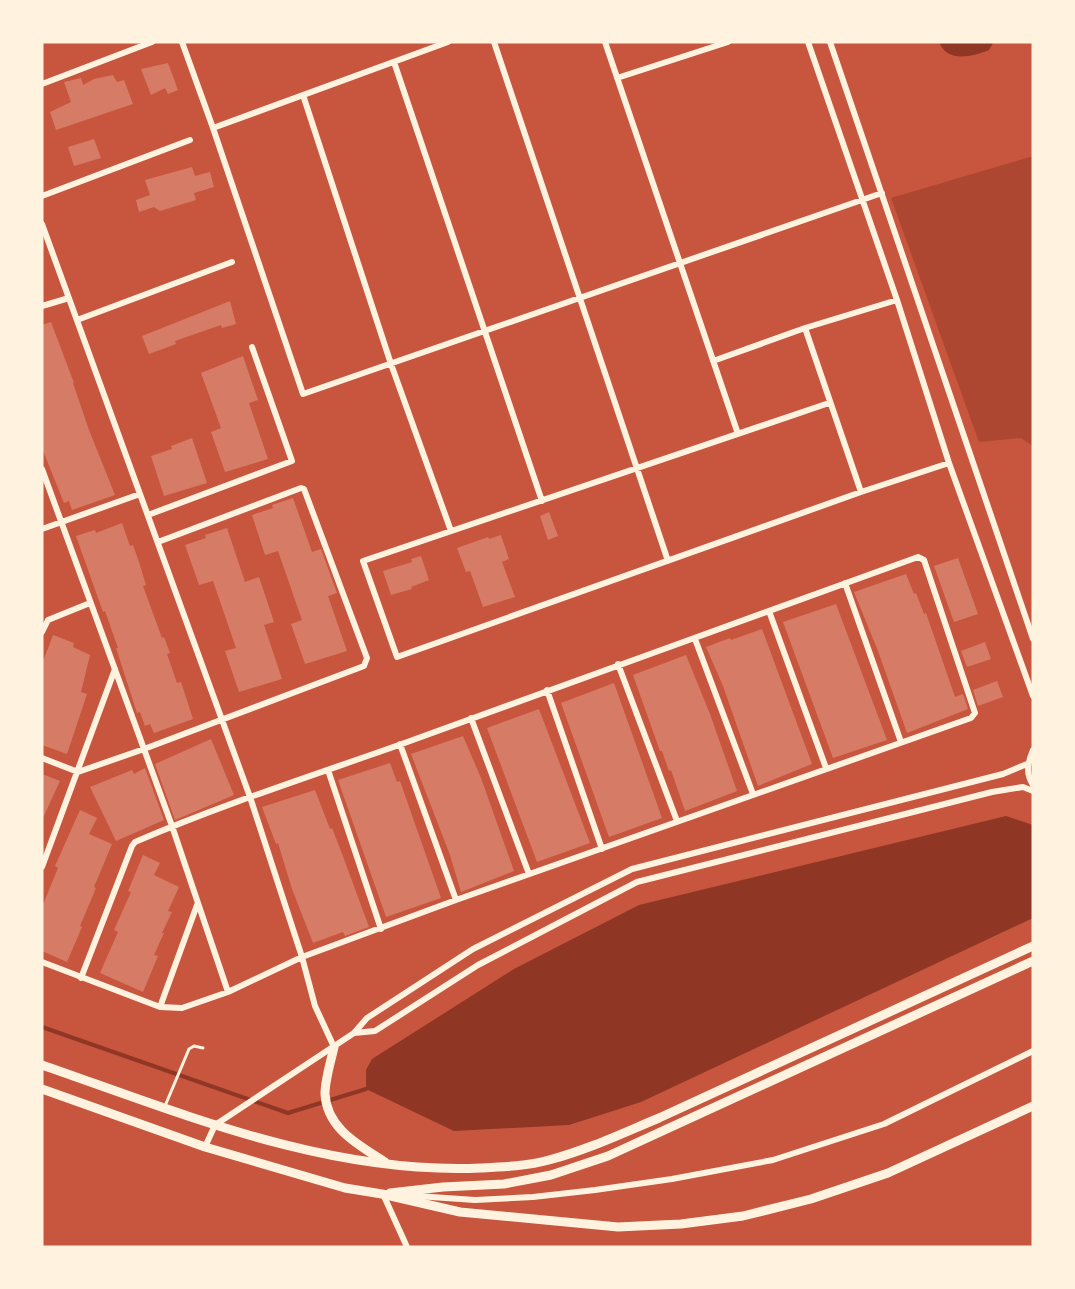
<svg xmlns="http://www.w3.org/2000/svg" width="1075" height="1289" font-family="'PT Sans Narrow',sans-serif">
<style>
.green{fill:#ae4732}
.water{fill:#8f3625}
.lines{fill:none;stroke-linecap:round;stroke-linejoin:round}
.stream{stroke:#8f3625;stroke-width:4}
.building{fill:#d67c66}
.service{stroke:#fff3e0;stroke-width:3}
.minor{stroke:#fff3e0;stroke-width:6}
.primary{stroke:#fff3e0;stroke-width:9}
</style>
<rect width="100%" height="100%" fill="#c8553d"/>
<path class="green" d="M1033,156V446L1021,438L979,442L891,198Z"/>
<path class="water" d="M939,42H993V43L989,50C973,56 948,64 939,42Z
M1006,816L1033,825V918L641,1102L569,1125L454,1131L366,1089V1070L372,1059L514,969L639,905Z"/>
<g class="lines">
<path class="stream" d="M42,1027L288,1113L366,1089"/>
</g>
<path class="building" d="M168,63L178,90L168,94L165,88L151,95L141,69Z
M113,75L117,82L124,80L133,104L56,130L50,112L71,102L64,82L81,78L83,85L94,79Z
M94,139L101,158L74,166L68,147Z
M192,167L195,176L210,172L214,187L194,193L196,200L160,211L154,207L139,212L136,200L150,195L145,180Z
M230,301L236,324L222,328L221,325L175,341L176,344L149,354L142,336Z
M51,322L74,383H73L89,430L115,495L72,510L69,501L64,503L42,448V325Z
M243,356L258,400L249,403L268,459L225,472L211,432L221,428L201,373Z
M192,438L207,483L164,496L151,456L172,449L171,446Z
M293,498L312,552L321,549L337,593L328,596L347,651L305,664L291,624L302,620L278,551L265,555L252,515L273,508L272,505Z
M549,512L558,536L548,540L540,516Z
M122,523L130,546L133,545L139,562L146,585L143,586L162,638L164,637L170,653L167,654L177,683L181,682L193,719L154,733L150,724L145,726L140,712L137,713L116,648H118L105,611L103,612L76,536L95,530L96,533Z
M227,528L245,582L259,577L274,622L264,625L282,679L239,692L225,651L236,648L213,581L199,585L185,545L206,538L205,535Z
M501,535L509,559L502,562L515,597L483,607L470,571L466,572L457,548L488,537L489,539Z
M421,556L429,580L411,587L412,589L391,595L383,571L412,562L411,559Z
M958,558L978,614L954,622L934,566Z
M906,574L914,594L916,593L924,614L926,613L955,697L963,694L968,709L907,733L878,651L854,592Z
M836,604L887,740L833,758L783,622Z
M762,629L812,764L758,786L723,686L706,647L730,638L731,640Z
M53,635L74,643L73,647L90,655L81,692L87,694L67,754L42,745V658L44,659Z
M985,642L991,659L967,667L961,651Z
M686,655L710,714L737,791L685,811L671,770L669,771L662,751H660L633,675Z
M997,681L1003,697L978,706L973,690Z
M614,683L662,818L609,837L561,703Z
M539,709L590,843L537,862L487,728Z
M463,736L481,778L514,871L461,892L450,855L411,754Z
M211,739L234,795L175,820L155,764Z
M390,763L397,782L400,781L441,898L386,917L338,780Z
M145,768L164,820L116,841L90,787L132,770L134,774Z
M42,774L60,781L42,820Z
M315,790L330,829L332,828L341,851L369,927L345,936L343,932L313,943L292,889L278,843L276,844L262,807Z
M80,810L97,818L89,834L112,844L94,887L96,888L80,926L82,927L67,962L42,951V907L58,868L55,866Z
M143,855L160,863L154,875L179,887L168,911L172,912L162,933H164L154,955L158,956L143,992L100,973L118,932L114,930L131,892L128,891Z"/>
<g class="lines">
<path class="service" d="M165,1106L189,1049L194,1046L203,1048"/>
<path class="minor" d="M182,42L213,128L303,394L882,193
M494,42L668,561
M605,42L738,434
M808,42L897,300L949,463L1033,696
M830,42L1033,639
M394,62L542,501
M617,78L728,42
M42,84L152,42
M303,95L391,364L451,531
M213,128L448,42
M42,196L190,140
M42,224L250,797L302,957L315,1006L334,1047
M42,306L69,298
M77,320L232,262
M805,328L861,492
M713,361L805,328L897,300
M829,403L363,561L397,657L861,492L949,463
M42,469L172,826L228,992
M148,515L292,461L252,347
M42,529L140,494
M845,583L901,742
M769,611L826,768
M42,632L48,620L90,603
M695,639L753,794
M618,664L677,821
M547,690L602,849
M471,718L529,874
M400,744L456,900
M1033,750C1028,762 1025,773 1033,785
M42,758L78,772L144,749L364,666L367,658L304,489L301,488L158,542
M328,770L381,929
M42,867L115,669
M42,962L160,1007L182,1008L228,992L302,957L456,900L971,718L975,713L924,560L918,557C745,620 572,682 399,745C311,776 221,805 135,842L132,846L81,978
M160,1007L197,905
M354,1033L375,1031L478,965L637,882L992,792L1023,787L1033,791
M205,1147L215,1125L354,1033L367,1018L473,949L632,869L1003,774L1027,764
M383,1194L407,1247
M402,1195L475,1200L533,1197L595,1190L672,1179L773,1160L884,1124L1033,1051"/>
<path class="primary" d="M334,1047C331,1061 325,1079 325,1094C327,1129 359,1145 385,1162
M42,1065C183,1114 329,1175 481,1168C503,1167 528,1166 549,1160C587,1150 623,1133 659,1118L1033,946
M42,1089L205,1147L345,1188L382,1194L460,1212L618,1227L681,1224L743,1216L811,1199L888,1173L1033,1106
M390,1193L443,1187L504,1184L551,1175L608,1156L1033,961"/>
</g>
<rect width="1075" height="1289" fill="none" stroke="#fff3e0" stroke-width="87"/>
</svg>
